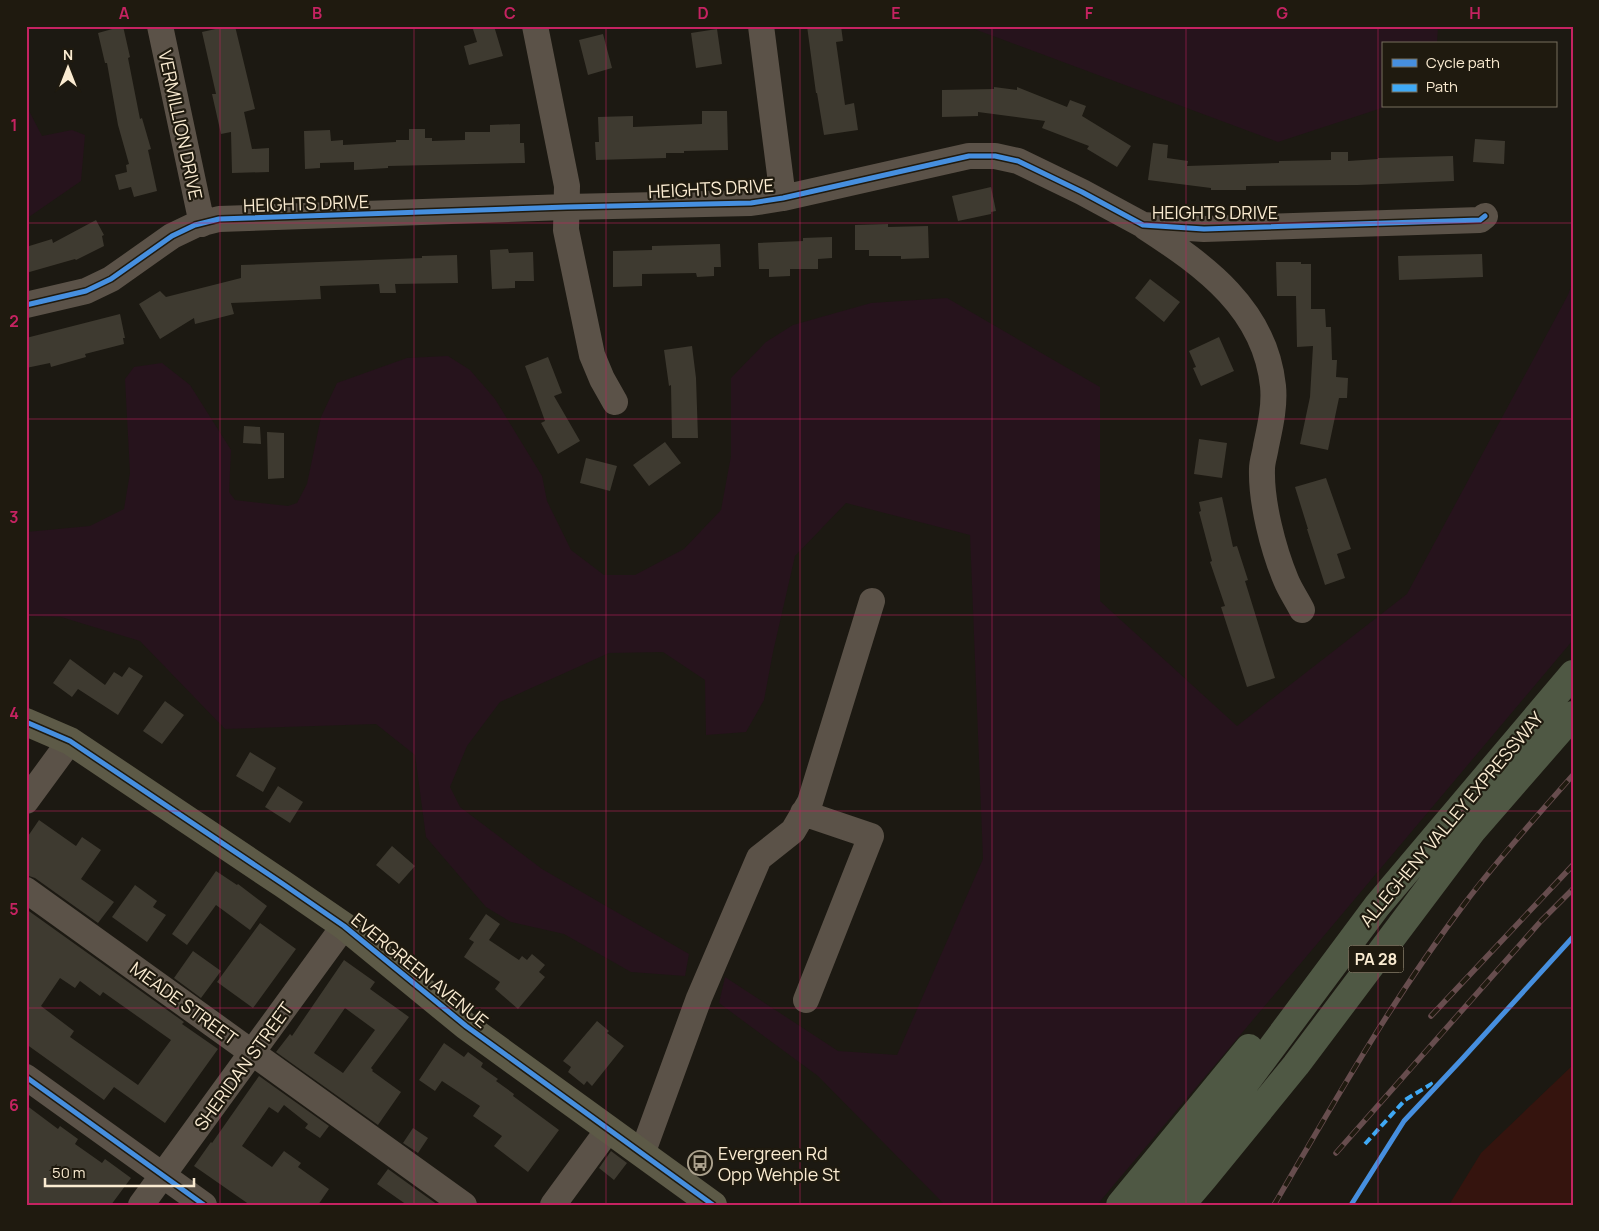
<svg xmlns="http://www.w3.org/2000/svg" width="1599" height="1231" font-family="Manrope,sans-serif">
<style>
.green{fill:#26131c}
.water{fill:#35140e}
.building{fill:#3e3a30;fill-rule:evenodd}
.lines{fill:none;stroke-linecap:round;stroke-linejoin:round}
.minor{stroke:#5b5248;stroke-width:26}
.major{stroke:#5d5a47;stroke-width:28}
.highway{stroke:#4f5844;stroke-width:28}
.rail-casing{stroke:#674d4e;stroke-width:5.5}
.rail{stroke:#1f1a0f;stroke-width:4;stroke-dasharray:11;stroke-linecap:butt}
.quiet{stroke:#3fa9f5;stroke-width:4;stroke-dasharray:8 4;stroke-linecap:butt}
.cycleway-casing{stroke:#1f1a0f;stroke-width:8}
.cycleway{stroke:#468fdf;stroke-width:5}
.grid{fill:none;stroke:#c52361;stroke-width:1;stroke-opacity:0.55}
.labels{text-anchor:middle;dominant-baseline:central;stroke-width:4.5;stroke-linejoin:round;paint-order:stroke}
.shield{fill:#1f1a0f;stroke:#b8ac97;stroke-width:1}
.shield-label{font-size:16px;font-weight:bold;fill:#faebd1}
.street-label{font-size:18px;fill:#faebd1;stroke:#1f1a0f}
.poi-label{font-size:18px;fill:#faebd1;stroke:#1f1a0f;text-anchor:start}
.neatline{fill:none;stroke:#c52361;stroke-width:2}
.grid-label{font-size:16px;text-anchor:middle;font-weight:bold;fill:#c52361}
</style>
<rect width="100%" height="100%" fill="#1c1912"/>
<path class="green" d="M966,26H1438L1437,44H1383V106H1388L1278,142Z
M26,105L42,136L72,130L85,135L81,181L26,219Z
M1573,281V640L1097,1205H945L818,1076L719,1003L725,977L838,1051L897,1055L983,859L970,535L846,503L795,556L773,652L764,700L746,732L706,735L705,680L663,652L609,653L500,702L467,746L450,787L460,807L542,869L689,954L685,976L631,972L564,934L511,922L486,907L426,837L415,755L376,724L225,729L140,641L61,617L26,616V532L90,526L124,509L130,473L125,379L134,367L162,363L190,385L231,450L229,492L235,500L288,506L297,503L307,484L321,417L337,383L407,358L448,356L470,370L495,399L542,476L547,501L571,550L604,575H635L684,549L721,510L731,456V378L766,342L793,325L871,303L947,298L1100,387V601L1237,726L1407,594L1568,295Z"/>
<path class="water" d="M1573,1065V1205H1449L1481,1153Z"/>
<path class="building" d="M123,26L130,57L128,58L140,119L142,118L151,149L148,150L157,191L134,197L131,187L119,190L115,175L127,172L126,165L129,164L118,125L107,63H105L98,33Z
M229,26H235L255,109L244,112L252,149L269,148V172L232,173L231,132L221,134L212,94H216L202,32Z
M472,26H494L503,56L469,65L464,46L477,42Z
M807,26H841L843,41L836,42L845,105L854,103L858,130L824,135L817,93H816Z
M717,29L722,64L696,68L691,33Z
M603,34L612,68L588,75L579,40Z
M994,87L1017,90V87L1067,107L1070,100L1086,106L1082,116L1131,146L1117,167L1087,149L1089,146L1042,128L1045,121L978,112V116L942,117V90L994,89Z
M702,111H727L728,150L684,151V153H666V158L596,160L595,142H599L598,117L633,116V127L702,124Z
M520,124V143H524L525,163L388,166V168L354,170V162L320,163V168L305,169L304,131L330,130L331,141L343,140V145L396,142V140H409V129H425V138H432V141L465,140V132H490V125Z
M1475,139L1505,141L1504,164L1473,162Z
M1153,143L1168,145L1167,158L1188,161L1187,166L1279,163V161L1331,160V152H1348V161L1378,159V158L1453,156L1454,181L1358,185L1246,186V190H1211V188L1148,180Z
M991,187L996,211L991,212V214L958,221L952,196Z
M96,220L104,235L102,236L104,246L76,260L75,259L26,273V247L52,239L53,243Z
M888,224V227L928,226L929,258L901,259V256H869V250H855V225Z
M832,237V258L818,259V269H790V276L769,277V269H759L758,243L803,241V238Z
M720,244L721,267H714V276L697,277L696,273L642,274V286L613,287V251L652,250V246Z
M508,249L509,253L533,252L534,281H515V288L492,289L490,250Z
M1482,254L1483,277L1399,280L1398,256Z
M457,255L458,283L395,284L396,293H380L379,284L320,286L321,299L231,303L234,314L195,324L194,318L160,339L139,304L160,291L166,297L241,278V265L422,258V256Z
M1276,262H1301V264H1311V309H1325L1326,327H1331L1332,360H1337L1336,377L1348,378L1347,398H1339L1328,450L1300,444L1310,397L1313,346L1297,347L1296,296H1277Z
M1150,279L1180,302L1164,322L1135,298Z
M120,314L125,338H123L124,344L85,354L86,357L51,367L50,363L26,368V338Z
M1219,337L1234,371L1201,386L1193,368L1196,367L1189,351Z
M692,346L696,378L698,438H672L671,385L669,386L664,350Z
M548,357L562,393L554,396L580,441L558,454L541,423L545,421L525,366Z
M244,426L260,427L261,444L243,443Z
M267,432L284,433V478L268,479Z
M1199,439L1227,443L1222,478L1194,474Z
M665,442L681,463L649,486L633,465Z
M586,458L617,466L610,491L580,483Z
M1326,478L1351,549L1337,554L1345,578L1325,585L1307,529H1308L1295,487Z
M1222,497L1233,547L1237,546L1248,580L1245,581L1275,678L1247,687L1221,607L1225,606L1210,562L1212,561L1199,512L1201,511L1199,502Z
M70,659L105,685L114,672L122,677L129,667L143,676L118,715L78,689L72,697L53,683Z
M165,701L184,715L162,744L143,731Z
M250,752L276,768L263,792L236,776Z
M278,786L303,802L290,823L265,807Z
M39,820L76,846L82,837L101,850L81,879L114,902L98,923L35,878L26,875V839Z
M392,846L415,866L399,884L376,865Z
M216,871L237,885L238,884L267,906L250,930L216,905L187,945L172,934Z
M135,885L157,901L153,907L166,915L147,942L112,917Z
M26,909L184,1022L182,1024L218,1049L165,1123L114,1087L104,1100L26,1044ZM60,978L75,988L80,981L100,996L103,992L171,1040L138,1085L70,1037L74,1031L41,1006Z
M486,914L500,924L489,940L519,960L522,956L527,960L532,954L545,965L539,972L545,977L518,1009L495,989L500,982L464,957L474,942L469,939Z
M260,923L296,949L253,1008L217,982Z
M193,951L221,971L201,998L174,978Z
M344,960L375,982L370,989L409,1017L371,1068L373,1070L372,1071L401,1092L378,1125L276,1052L290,1034L292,1036ZM345,1008L375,1030L343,1073L314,1053Z
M597,1021L609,1031L607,1033L624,1046L592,1086L587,1081L584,1085L568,1072L571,1067L563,1061Z
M444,1043L464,1057L468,1052L483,1063L481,1067L498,1079L496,1081L514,1094L513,1096L559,1130L528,1172L494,1146L502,1136L473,1116L480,1106L442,1081L435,1091L419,1080Z
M259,1076L329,1126L320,1138L305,1128L308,1124L284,1105L278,1113L269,1107L242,1146L272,1167L284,1151L301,1163L298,1167L329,1189L318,1205H250L194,1166L211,1142L212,1143Z
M26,1105L58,1129L60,1126L78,1139L75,1144L102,1163L105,1159L131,1178L111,1205H26Z
M413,1128L428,1138L418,1153L403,1143Z
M611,1151L627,1163L614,1180L599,1168Z
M388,1169L438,1205H407L377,1184Z"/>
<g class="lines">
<path class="minor" d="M160,26L202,224
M535,26L567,186L566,230L592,355L602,379L615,402
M761,26L783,198
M1145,227C1205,266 1265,309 1273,386C1275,406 1270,427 1266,446C1265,454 1262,461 1262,469C1261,502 1273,549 1286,580C1290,590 1297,600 1302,610
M26,305L86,291L111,279L172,236L195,225L219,219L567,207L751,203L783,198L969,156H995L1018,161L1082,192L1143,225L1204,229L1480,220L1485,216
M26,801L70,741
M803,813L871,836L806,1000
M26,890L464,1205
M26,1077L204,1205
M642,1154L699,998L759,858L793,831L810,802L872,601
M141,1205L344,926
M553,1205L608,1130"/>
<path class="major" d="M26,722L70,741L283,884L344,926L466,1026L713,1205"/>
<path class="highway" d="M1120,1205L1249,1048
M1149,1205L1214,1125L1377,906L1573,674
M1181,1205L1204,1178L1296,1065L1472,831L1573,715"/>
<defs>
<path id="rail" d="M1431,1016L1573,865
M1336,1153L1541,921L1573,889
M1274,1205C1334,1102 1393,998 1465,903C1498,859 1536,817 1573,775"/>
</defs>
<use href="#rail" class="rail-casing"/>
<use href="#rail" class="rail"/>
<path class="quiet" d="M1365,1144L1405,1100L1433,1083"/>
<defs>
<path id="cycleway" d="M26,305L86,291L111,279L172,236L195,225L219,219L567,207L751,203L783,198L969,156H995L1018,161L1082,192L1143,225L1204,229L1480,220L1485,216
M26,722L70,741L283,884L344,926L466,1026L713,1205
M26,1077L204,1205
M1351,1205L1404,1121L1463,1058L1573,937"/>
</defs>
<use href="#cycleway" class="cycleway-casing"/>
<use href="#cycleway" class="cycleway"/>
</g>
<path class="grid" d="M220,26V1205M414,26V1205M606,26V1205M800,26V1205M992,26V1205M1186,26V1205M1378,26V1205M26,223H1573M26,419H1573M26,615H1573M26,811H1573M26,1008H1573"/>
<defs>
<symbol id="bus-ring" viewBox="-11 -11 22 22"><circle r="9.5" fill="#1f1a0f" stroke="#aca28e" stroke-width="1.5"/><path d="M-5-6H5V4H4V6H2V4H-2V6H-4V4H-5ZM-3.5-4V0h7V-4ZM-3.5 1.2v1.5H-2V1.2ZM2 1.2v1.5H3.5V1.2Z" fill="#aca28e"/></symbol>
</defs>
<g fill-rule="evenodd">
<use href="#bus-ring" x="686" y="1149" width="28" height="28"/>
</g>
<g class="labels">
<rect class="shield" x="1348.5" y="945.5" width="55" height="27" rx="4"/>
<g class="shield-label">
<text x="1376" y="959">PA 28</text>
</g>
<g class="street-label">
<text transform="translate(181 125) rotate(78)">VERMILLION DRIVE</text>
<text transform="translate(711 188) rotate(-3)">HEIGHTS DRIVE</text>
<text transform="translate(306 203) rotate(-2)">HEIGHTS DRIVE</text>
<text x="1215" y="212">HEIGHTS DRIVE</text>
<text transform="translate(1451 819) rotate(-50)">ALLEGHENY VALLEY EXPRESSWAY</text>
<text transform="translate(420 970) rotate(39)">EVERGREEN AVENUE</text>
<text transform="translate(184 1003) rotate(36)">MEADE STREET</text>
<text transform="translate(243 1066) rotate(-54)">SHERIDAN STREET</text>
</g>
<g class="poi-label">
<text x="718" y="1153">Evergreen Rd<tspan x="718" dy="21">Opp Wehple St</tspan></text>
</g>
</g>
<rect width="1599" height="1231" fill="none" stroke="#1f1a0f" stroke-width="55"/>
<rect x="1382" y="42" width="175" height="65" fill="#1f1a0f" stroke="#776e5d"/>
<rect x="1392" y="59" width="25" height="8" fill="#468fdf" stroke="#776e5d"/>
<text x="1426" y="68" font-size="15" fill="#faebd1">Cycle path</text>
<rect x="1392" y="84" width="25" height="8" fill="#3fa9f5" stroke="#776e5d"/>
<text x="1426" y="92" font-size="15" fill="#faebd1">Path</text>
<g transform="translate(68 68)" stroke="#1f1a0f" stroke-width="4" paint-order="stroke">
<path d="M0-4L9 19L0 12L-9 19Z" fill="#faebd1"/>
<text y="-8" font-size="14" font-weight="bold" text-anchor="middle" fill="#faebd1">N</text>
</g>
<path d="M45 1178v8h149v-8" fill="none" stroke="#faebd1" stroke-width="2.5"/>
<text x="52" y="1178" font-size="15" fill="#faebd1" stroke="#1f1a0f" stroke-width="4" paint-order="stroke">50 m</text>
<rect x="28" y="28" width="1544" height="1176" class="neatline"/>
<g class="grid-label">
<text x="124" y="19">A</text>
<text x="317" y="19">B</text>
<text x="510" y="19">C</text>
<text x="703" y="19">D</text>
<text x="896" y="19">E</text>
<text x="1089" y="19">F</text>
<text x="1282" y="19">G</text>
<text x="1475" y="19">H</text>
<text x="14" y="131">1</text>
<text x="14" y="327">2</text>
<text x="14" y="523">3</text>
<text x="14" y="719">4</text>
<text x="14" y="915">5</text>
<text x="14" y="1111">6</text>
</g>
</svg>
